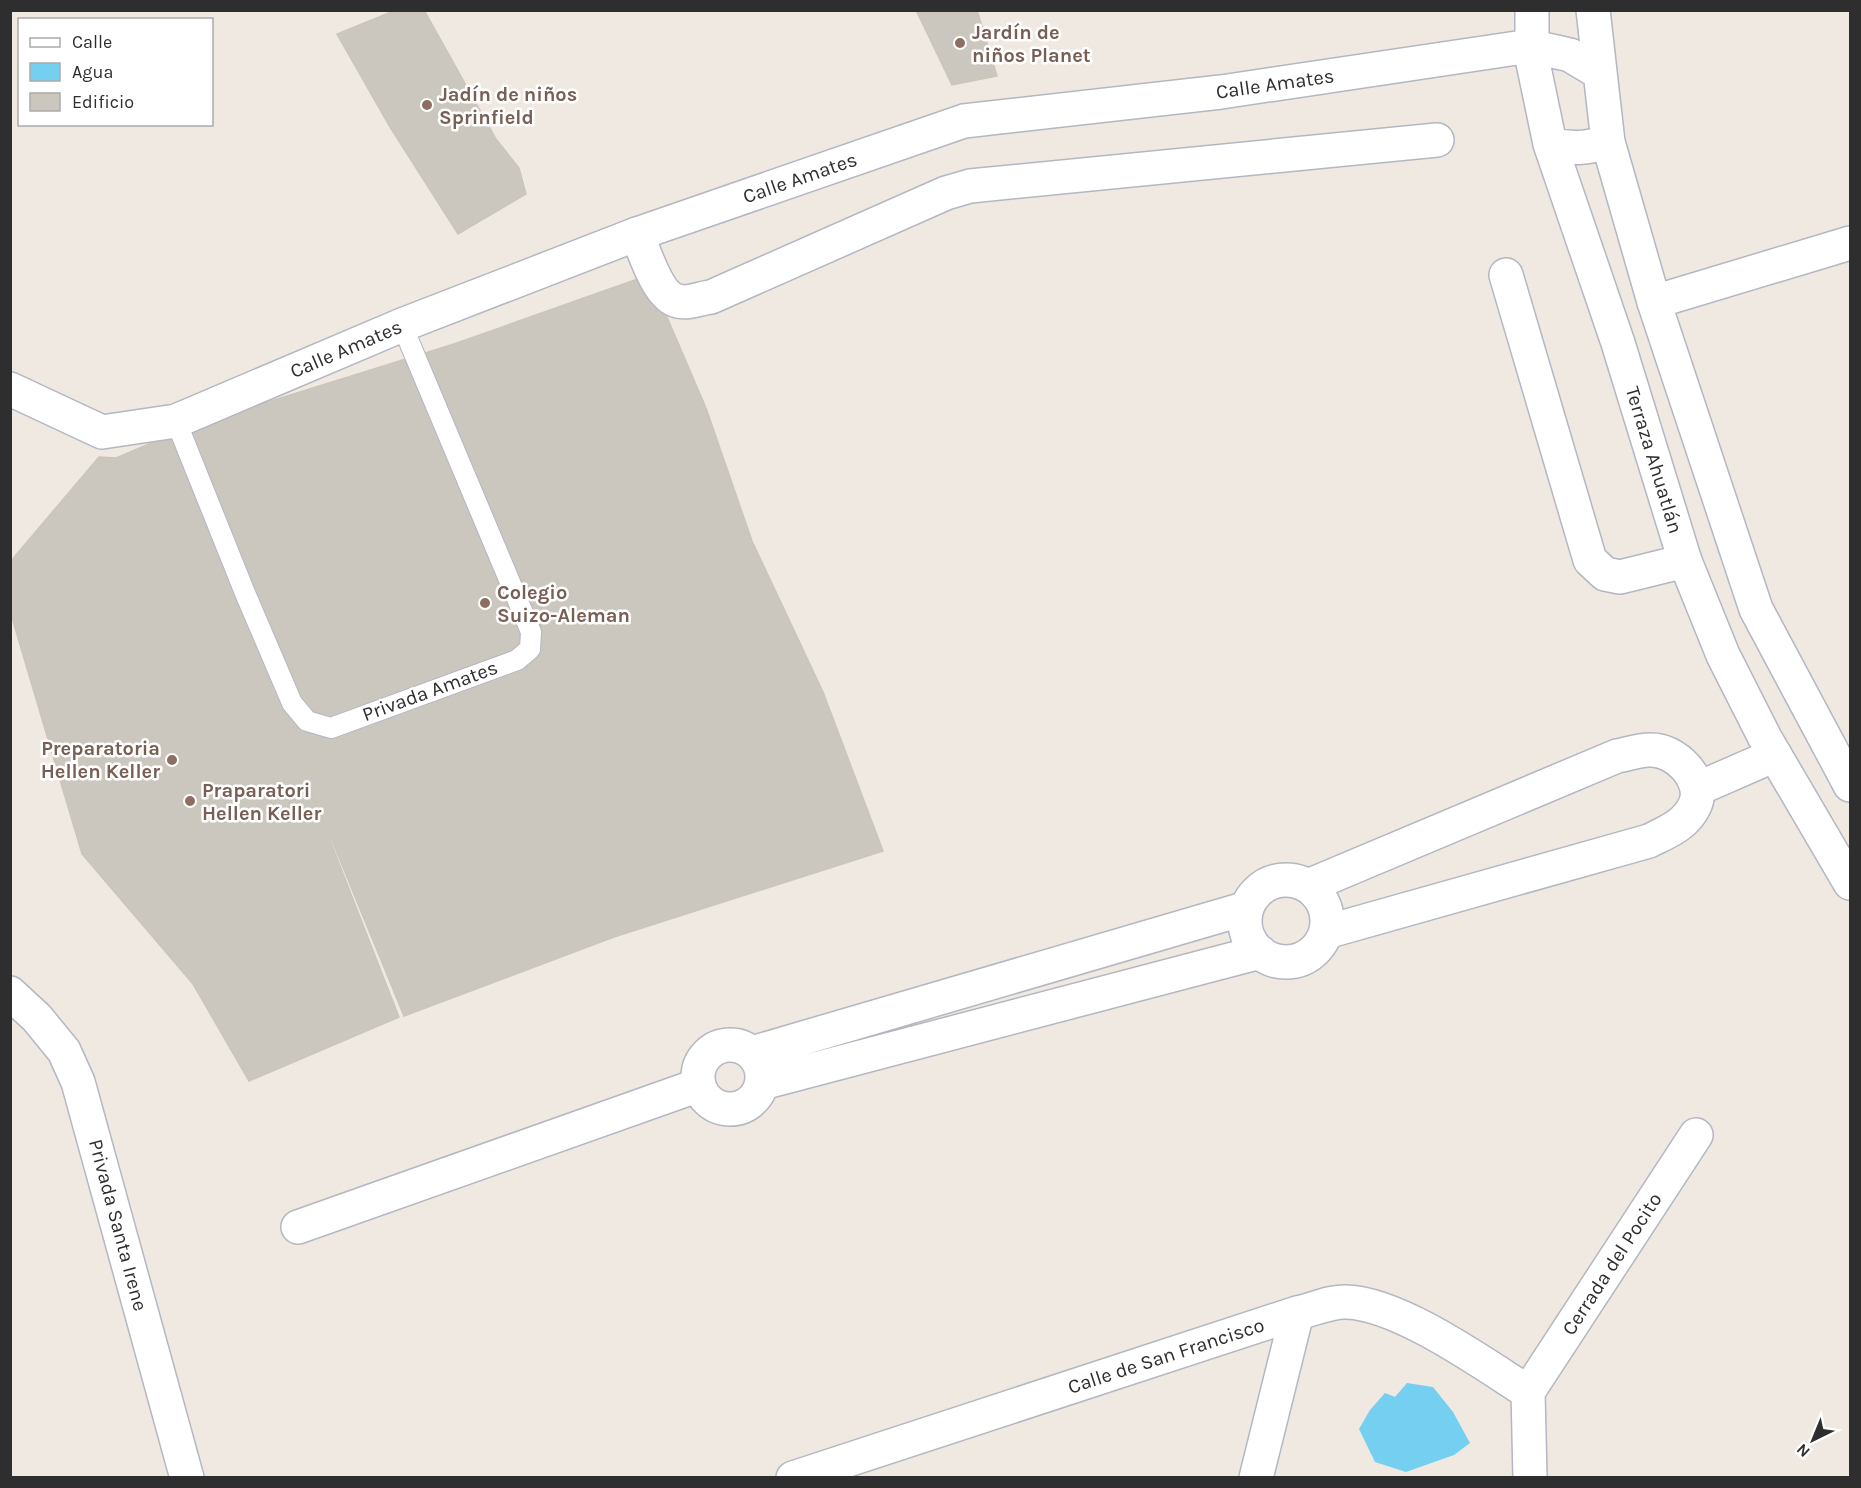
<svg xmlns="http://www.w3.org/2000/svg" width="1861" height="1488" font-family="Karla,sans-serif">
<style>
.water{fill:#75cff0}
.building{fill:#cbc7bf;stroke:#cbc5ba;stroke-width:1.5}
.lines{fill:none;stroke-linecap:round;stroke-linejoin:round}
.service-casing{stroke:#b4b7c1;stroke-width:22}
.minor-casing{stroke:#b4b7c1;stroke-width:36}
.tertiary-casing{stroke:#b4b7c1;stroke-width:36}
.service{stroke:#fff;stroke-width:20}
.minor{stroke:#fff;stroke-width:33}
.tertiary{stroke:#fff;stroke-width:33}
.education-dot{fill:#8d6e63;stroke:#fff;stroke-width:2}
.labels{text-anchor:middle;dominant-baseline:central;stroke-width:5;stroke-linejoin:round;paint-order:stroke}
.education-label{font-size:20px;font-weight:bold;fill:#785e54;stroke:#fff;text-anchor:start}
.street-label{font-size:20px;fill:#2e2e2e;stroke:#fff}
</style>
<rect width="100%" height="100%" fill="#efe9e1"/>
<path class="water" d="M1407,1383L1433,1387L1453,1412L1470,1443L1454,1455L1406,1472L1375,1462L1359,1429L1370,1410L1385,1393L1395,1397Z"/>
<path class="building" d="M396,10H424L496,139L519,168L526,194L458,234L390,127L337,34Z
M916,10H977L997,76L952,85Z
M649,275L706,408L752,541L823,692L883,851L614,937L404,1016L294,748L325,737L255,559L194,425L454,344Z
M194,425L255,559L325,737L294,748L399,1017L249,1081L193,984L82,854L10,611V562L99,457L116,458Z"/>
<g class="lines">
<defs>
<path id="service" d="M176,421L245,593L292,703L307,721L331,728L517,660L530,649L531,632L402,325"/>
<path id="minor" d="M637,234C644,251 658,297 678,301C687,304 701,298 711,297L946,193L970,186L1437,140
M1506,275L1590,560L1605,574L1620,577L1685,561
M1654,302L1850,243
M1697,789L1775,755
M1245 921a41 41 0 1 1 82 0a41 41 0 1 1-82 0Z
M1308,886L1617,756C1628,754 1639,750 1649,750C1675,748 1706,780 1695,805C1686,825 1667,832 1649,841L1326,932
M10,993L37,1018L64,1051L78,1082L187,1478
M698 1077a32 32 0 1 1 64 0a32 32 0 1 1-64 0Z
M752,1053L1247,908
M762,1083L1260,952
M298,1227L699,1085
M1528,1392L1696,1135
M1528,1392L1530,1478
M793,1478L1297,1313C1312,1310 1331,1301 1347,1302C1400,1304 1482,1363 1528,1392
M1256,1478L1297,1313"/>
<path id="tertiary" d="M1532,10V58L1550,144L1618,343L1685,561L1723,655L1765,738L1850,883
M1593,10L1608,142L1654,302L1756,609L1850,785
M1550,144C1571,150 1588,148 1608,142
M10,389L102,432L176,421L402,325L637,234L964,121L1221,92L1530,46L1570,55L1600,73"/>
</defs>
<use href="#service" class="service-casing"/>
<use href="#minor" class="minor-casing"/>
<use href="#tertiary" class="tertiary-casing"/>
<use href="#service" class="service"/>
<use href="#minor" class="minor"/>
<use href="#tertiary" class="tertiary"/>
</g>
<g class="education-dot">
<circle cx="960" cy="43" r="6"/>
<circle cx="427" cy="105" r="6"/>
<circle cx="485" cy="603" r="6"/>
<circle cx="172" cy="760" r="6"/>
<circle cx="190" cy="801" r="6"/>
</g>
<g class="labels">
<g class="education-label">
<text x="972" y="32">Jardín de<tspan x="972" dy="23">niños Planet</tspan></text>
<text x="439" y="94">Jadín de niños<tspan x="439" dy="23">Sprinfield</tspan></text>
<text x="497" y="592">Colegio<tspan x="497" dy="23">Suizo-Aleman</tspan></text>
<text x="160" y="748" text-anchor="end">Preparatoria<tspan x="160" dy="23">Hellen Keller</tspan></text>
<text x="202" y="790">Praparatori<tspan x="202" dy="23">Hellen Keller</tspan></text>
</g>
<g class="street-label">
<text transform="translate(1275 84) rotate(-8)">Calle Amates</text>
<text transform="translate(800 178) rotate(-19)">Calle Amates</text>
<text transform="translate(346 349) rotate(-23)">Calle Amates</text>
<text transform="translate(1654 460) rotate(73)">Terraza Ahuatlán</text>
<text transform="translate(430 691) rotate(-20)">Privada Amates</text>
<text transform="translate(118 1225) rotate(75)">Privada Santa Irene</text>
<text transform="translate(1612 1264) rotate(-57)">Cerrada del Pocito</text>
<text transform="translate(1166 1356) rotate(-18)">Calle de San Francisco</text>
</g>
</g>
<rect width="1861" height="1488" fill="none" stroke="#2e2e2e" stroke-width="24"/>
<rect x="18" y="18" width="195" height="108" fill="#ffffff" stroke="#ababab" stroke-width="1.5"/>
<rect x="30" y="38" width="30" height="9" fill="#ffffff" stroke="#ababab" stroke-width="1.5"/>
<text x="72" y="48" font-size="18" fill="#2e2e2e">Calle</text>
<rect x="30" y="63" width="30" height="18" fill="#75cff0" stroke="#ababab" stroke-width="1.5"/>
<text x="72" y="78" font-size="18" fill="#2e2e2e">Agua</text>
<rect x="30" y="93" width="30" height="18" fill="#cbc7bf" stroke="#ababab" stroke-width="1.5"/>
<text x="72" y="108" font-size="18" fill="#2e2e2e">Edificio</text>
<g transform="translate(1813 1440) rotate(223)" stroke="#ffffff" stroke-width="4.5" paint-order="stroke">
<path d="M0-4.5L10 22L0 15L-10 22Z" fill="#2e2e2e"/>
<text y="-9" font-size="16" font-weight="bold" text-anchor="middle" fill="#2e2e2e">N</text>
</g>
</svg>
